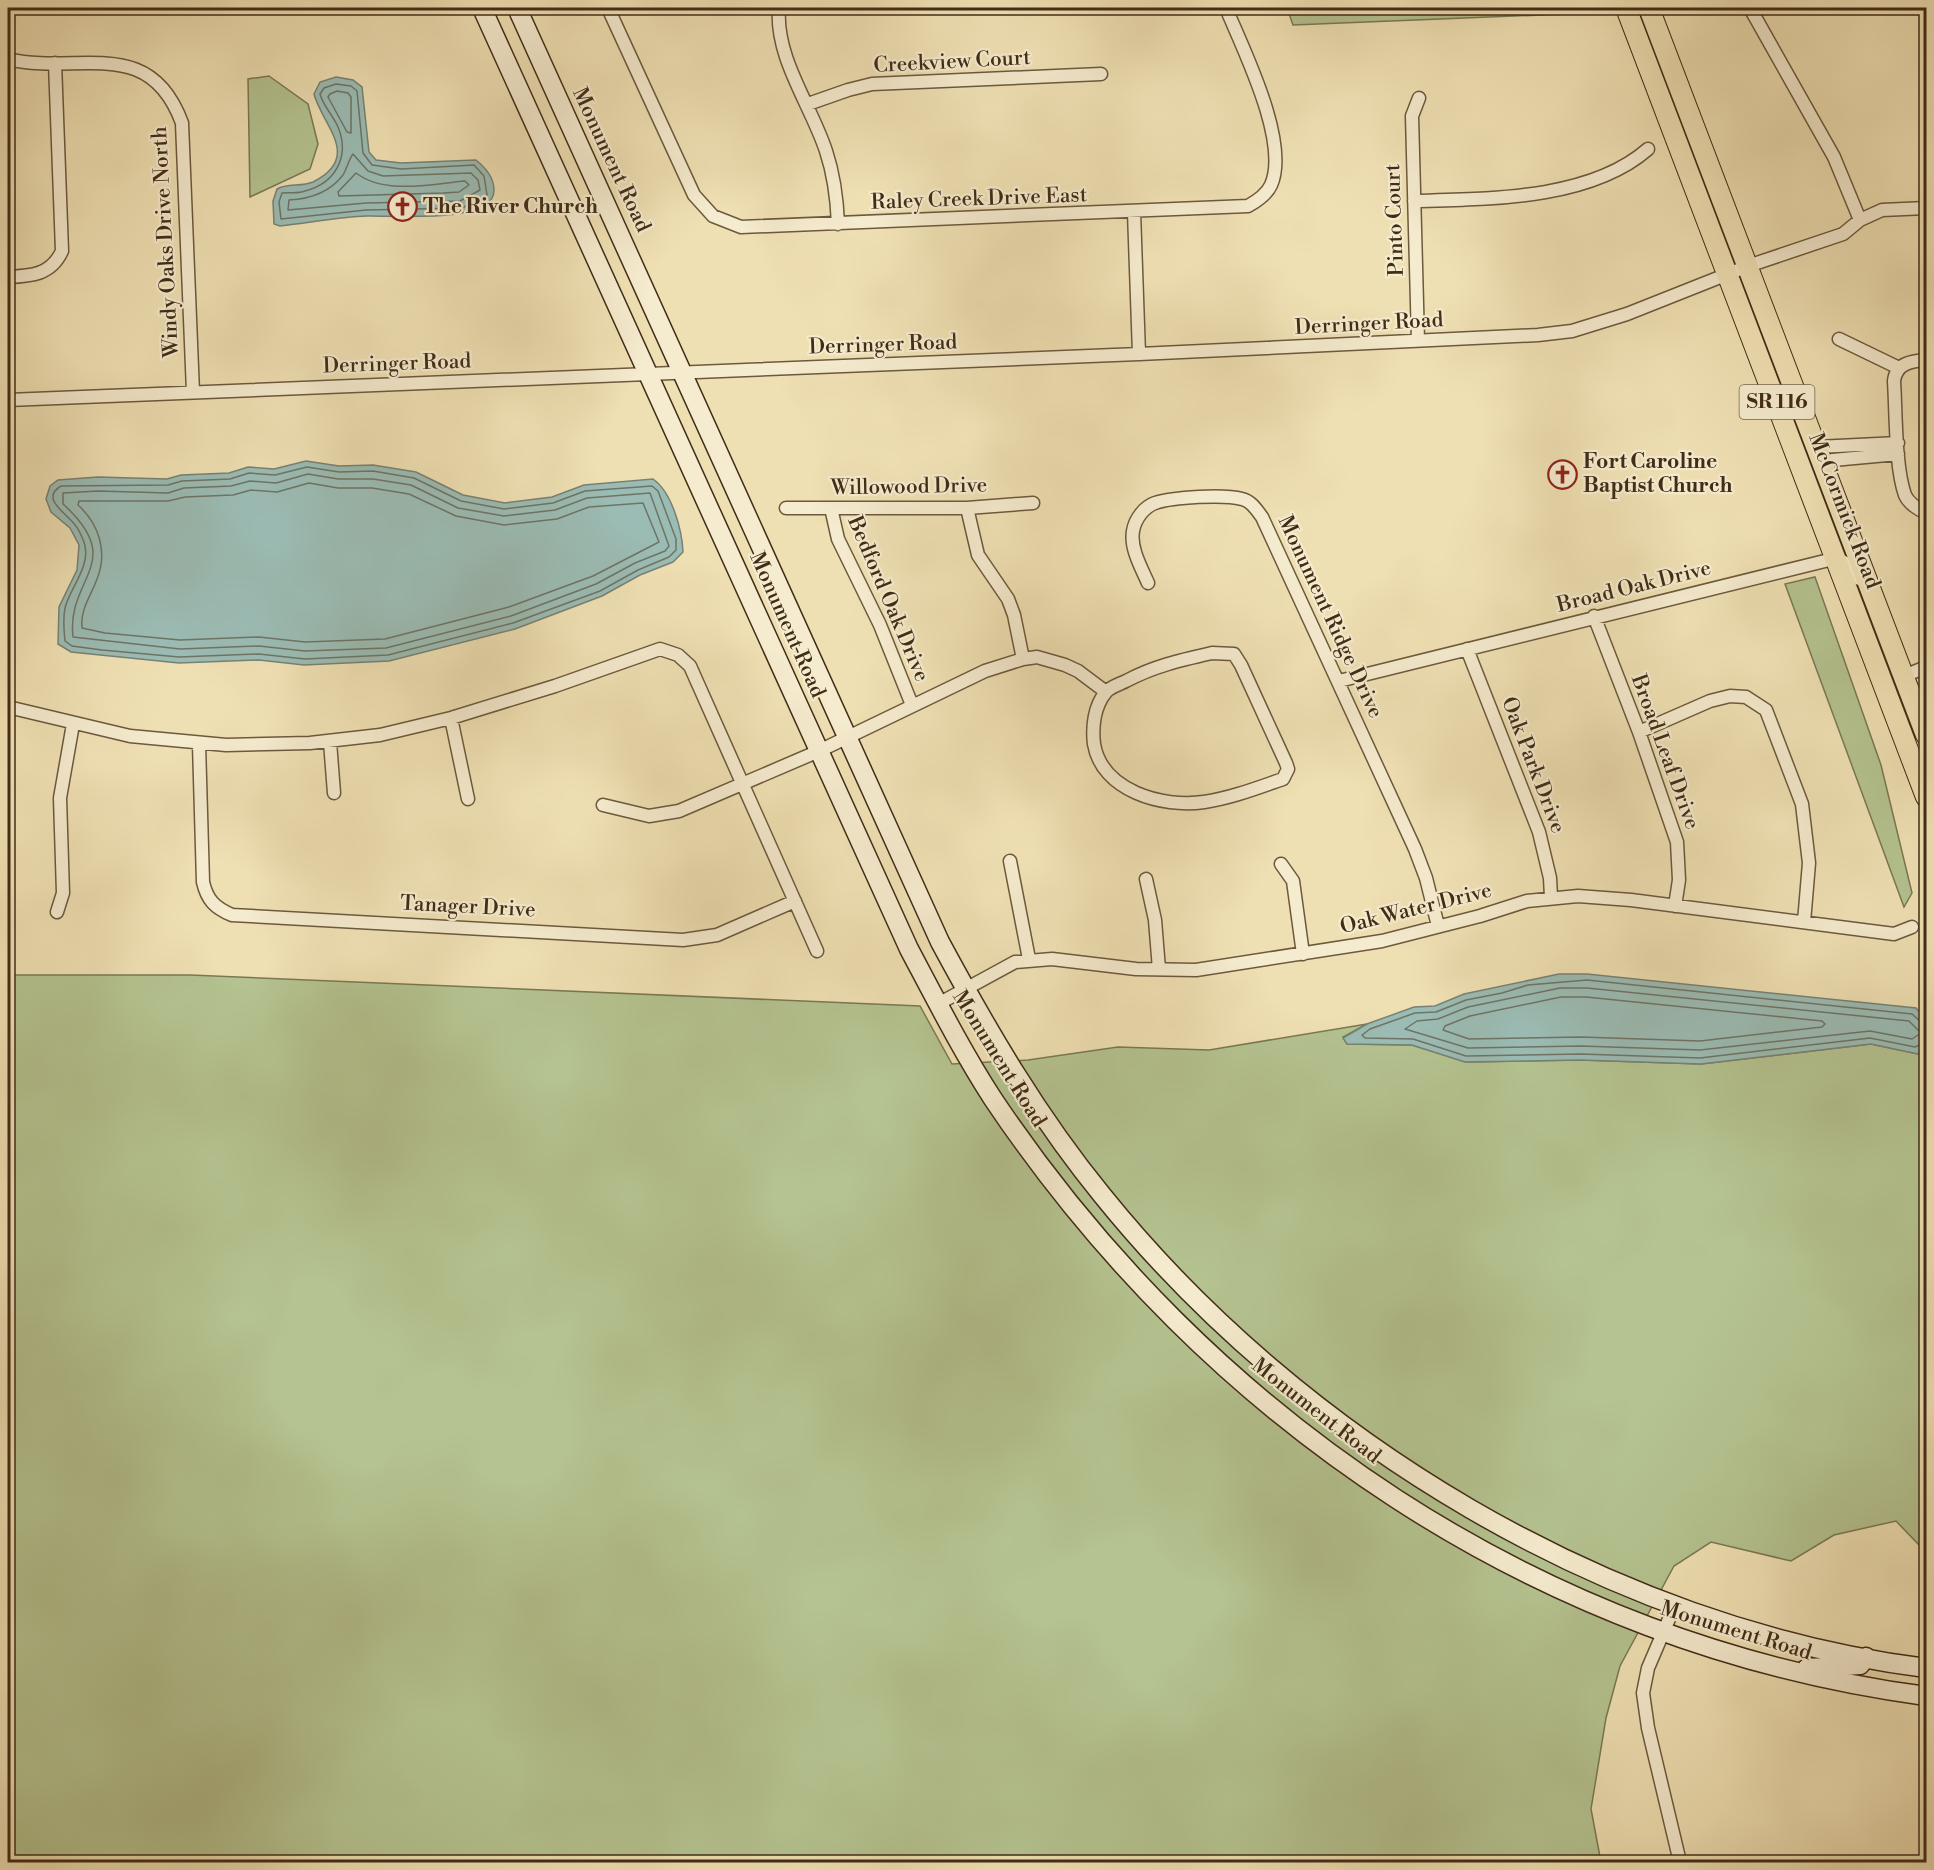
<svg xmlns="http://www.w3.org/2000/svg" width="1934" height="1870" font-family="'Libre Bodoni',serif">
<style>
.green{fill:#b4c390;stroke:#7a7854;stroke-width:1.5}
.water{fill:#9bbcb4;stroke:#778275;stroke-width:1.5}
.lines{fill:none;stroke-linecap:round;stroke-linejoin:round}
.shore{stroke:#6e7466;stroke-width:1.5}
.minor-casing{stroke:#6c593e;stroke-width:15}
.secondary-casing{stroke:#412c17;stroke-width:21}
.primary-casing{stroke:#412c17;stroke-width:22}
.minor{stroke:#f5ebce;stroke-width:12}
.secondary{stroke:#f5ebce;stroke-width:18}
.primary{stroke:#efe0b3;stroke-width:20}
.labels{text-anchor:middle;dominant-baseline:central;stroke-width:4.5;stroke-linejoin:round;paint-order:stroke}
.shield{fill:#f5ebce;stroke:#77654e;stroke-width:1.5}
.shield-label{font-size:20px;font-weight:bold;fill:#412c17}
.street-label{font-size:21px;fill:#412c17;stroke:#f5ebce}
.poi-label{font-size:21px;font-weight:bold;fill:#412c17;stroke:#f5ebce;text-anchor:start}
</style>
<rect width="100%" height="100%" fill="#efe0b3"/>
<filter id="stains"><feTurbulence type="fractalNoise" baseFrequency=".00333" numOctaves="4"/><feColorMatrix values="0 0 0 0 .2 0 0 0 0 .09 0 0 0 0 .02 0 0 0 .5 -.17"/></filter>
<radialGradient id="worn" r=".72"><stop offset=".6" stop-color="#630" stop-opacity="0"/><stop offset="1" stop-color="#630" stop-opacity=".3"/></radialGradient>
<path class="green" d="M1287,8H1612L1614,12L1293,25Z
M269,76L308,104L318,144L310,169L250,197L248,79Z
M1815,577L1881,765L1912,893L1904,907L1785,584Z
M8,975H190L920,1006L952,1064L1028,1060L1118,1047L1209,1050L1367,1024L1343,1037L1347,1044L1412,1045L1466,1062L1580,1060L1701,1064L1871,1044L1918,1054L1926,1045V1531L1921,1547L1896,1521L1834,1535L1791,1561L1711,1542L1674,1566L1620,1666L1606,1718L1591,1809L1601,1862H8Z"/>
<path class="water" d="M336,77L353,80L362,87L369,152L376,160L401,163L476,160C486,168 494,177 494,190C495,225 389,215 367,216C338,217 309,223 280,226L274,224L273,201L277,189C287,183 301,187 313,182C363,157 322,125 314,94L320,82Z
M306,461L339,466L373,465L416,472L463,495L505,503L552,497L584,485L653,479C672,492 682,530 683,552L673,562L640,575L602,596L515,629L389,661L304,665L259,660L179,663L71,652L58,644L59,607L77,570L79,545L70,528L51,512L46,499L50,486L58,480L98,477L167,479L181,475L229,473L248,467L274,469Z
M1559,974H1587L1916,1008L1926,1020V1045L1918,1054L1871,1044L1701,1064L1580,1060L1465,1062L1412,1045L1347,1044L1343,1038L1367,1024L1414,1007L1435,1006L1464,994Z"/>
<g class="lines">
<path class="shore" d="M336,84L351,86L357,91L363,153L372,165L401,169L474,165L484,176L487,195L462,208L366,210L281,219L279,202L282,193C290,192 298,194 305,191C336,183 350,156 338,127C333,115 323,106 320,94L324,88Z
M337,91L348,93L351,97V133L347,132L328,97L330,94Z
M353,154L368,171L383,176L471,173L478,180L480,190L460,201L366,203L288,210L289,200C309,199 330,192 343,175C347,168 349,159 353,154Z
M356,173C385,195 430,184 465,181L469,185L459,192L443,193L339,196L338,192Z
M307,467L339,472L373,471L414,478L461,501L504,509L553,503L585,491L652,486L658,491L676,539V550L669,557L638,570L600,591L513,623L388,655L305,659L259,654L179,657L102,650L72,646L65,641C64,632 63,618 65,608C70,587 92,566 84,542C82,537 79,529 75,525C68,514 39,499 61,486L168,485L182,481L230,479L249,473L275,475Z
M308,474L338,479H373L411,485L458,508L504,516L555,510L587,498L650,493L669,546L665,551L635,563L596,584L511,616L386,648L305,651L259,646L180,649L73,637C66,577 128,563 63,504V493L98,491L168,493L184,488L231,486L250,481L276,483Z
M309,483L338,488H372L409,494L456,516L504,525L557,519L589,507L643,503L659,542L593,576L509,607L385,639L305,642L259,637L180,640L105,633L82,628C80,609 91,596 97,579C108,552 99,524 78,505L79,501H168L185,497L233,495L251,490L277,492Z
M1560,988H1587L1909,1021L1921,1033L1912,1039L1870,1031L1700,1050L1581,1046L1468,1048L1405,1029L1417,1021L1438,1019L1468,1007Z
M1561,997H1586L1822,1021L1825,1024L1822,1027L1700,1041L1581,1037L1469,1039L1443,1030L1445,1026L1470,1016Z
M1926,1023L1921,1022L1912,1014L1587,980L1528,985L1502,993L1466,1000L1436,1012L1415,1013L1370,1029L1362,1035L1365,1038L1413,1039L1466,1056L1581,1054L1700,1058L1870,1038L1915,1047L1926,1042"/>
<defs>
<path id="minor" d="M608,8L694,195L713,216L741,227L1248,206C1257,201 1267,194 1271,185C1290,142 1243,49 1226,8
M779,8C775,58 811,105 826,151C834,175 837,199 838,224
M1750,8L1834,157L1860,220
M8,59C77,76 149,33 182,123L193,392
M808,104L848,90L872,84L1101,74
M1414,201C1488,199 1590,200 1648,149
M1134,212L1139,354
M8,277C31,276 51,275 62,251L55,63
M1839,339L1899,368
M1418,341L1412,116L1419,98
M1926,360C1912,361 1896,363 1894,381C1896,411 1895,467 1905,495C1909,504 1918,509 1926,513
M8,400L1139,354L1538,335L1572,331L1627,314L1748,266L1843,234L1860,220L1882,210L1926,208
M1817,447L1898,443
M1822,461L1898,454
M786,508H967L1033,503
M831,508L838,539L880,625L912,705
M967,508L978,555L1008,599L1014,615L1023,659
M1148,583C1141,567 1130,548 1133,531C1135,519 1144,507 1155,503C1173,497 1224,494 1242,499C1251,501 1256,509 1262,517L1415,849L1426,878L1438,926
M1594,616L1639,732L1677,842L1679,880L1675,906
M1467,649L1539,832L1550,878L1551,897
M1212,653L1234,654L1241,665L1286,763L1288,769L1283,779C1257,788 1231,798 1204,802C1162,808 1102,791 1094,744C1092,727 1094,706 1106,692C1110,687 1120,684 1126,681C1154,666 1181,660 1212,653Z
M1904,676L1926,667
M1339,681L1837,558L1854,568L1859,579
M8,707L130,736L226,745L310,743L380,735L451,718L555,686L660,649L678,655L690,666L817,951
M451,718L468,799
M1639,732L1710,701L1730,696L1746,697L1766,710L1802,804L1809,863L1804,922
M330,742L334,793
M199,744L203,882C207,900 215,908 232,915L683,940L717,935L795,901
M603,805L649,816L679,811L819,751L985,671L1023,659L1037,657L1065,665L1078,671L1106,692
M1010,861L1029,959
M1281,864L1293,881L1303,954
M1146,879L1155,920L1159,969
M57,912L63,893L60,798L73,724
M938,1004L1015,962L1052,959L1136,969L1196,970L1382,941L1480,916L1527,901L1578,896L1631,900L1894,934L1912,927
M1675,1605L1648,1668L1643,1693L1648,1728L1680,1862"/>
<path id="secondary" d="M482,8L909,949C936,1000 962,1051 993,1099C1208,1420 1542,1645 1926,1696
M517,8L940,942C988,1031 1038,1117 1102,1195C1300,1441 1611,1628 1926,1668
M1807,1668L1860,1665L1866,1657"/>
<path id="primary" d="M1626,8L1926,797
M1649,8L1926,735"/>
</defs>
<use href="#minor" class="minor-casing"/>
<use href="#secondary" class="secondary-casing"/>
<use href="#primary" class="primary-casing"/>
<use href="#minor" class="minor"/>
<use href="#secondary" class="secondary"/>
<use href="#primary" class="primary"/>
</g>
<defs>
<symbol id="church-ring" viewBox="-11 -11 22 22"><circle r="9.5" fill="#f5ebce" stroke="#8f2418" stroke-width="1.5"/><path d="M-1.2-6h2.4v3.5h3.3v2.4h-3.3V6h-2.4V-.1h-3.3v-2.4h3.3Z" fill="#8f2418"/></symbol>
</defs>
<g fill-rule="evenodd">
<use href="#church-ring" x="386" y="190" width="33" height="33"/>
<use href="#church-ring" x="1546" y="458" width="33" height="33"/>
</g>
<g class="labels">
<rect class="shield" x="1739.5" y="385" width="75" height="34" rx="4.5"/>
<g class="shield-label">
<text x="1777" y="402">SR 116</text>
</g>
<g class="street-label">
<text transform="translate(952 62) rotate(-3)">Creekview Court</text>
<text transform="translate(611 160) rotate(65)">Monument Road</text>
<text transform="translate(979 199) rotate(-2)">Raley Creek Drive East</text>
<text transform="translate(1395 220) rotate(-92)">Pinto Court</text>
<text transform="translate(166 242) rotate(-93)">Windy Oaks Drive North</text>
<text transform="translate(1369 324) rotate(-3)">Derringer Road</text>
<text transform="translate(883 345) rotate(-2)">Derringer Road</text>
<text transform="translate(397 364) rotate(-2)">Derringer Road</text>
<text transform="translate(909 487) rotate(-1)">Willowood Drive</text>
<text transform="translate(1844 511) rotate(69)">McCormick Road</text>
<text transform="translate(1634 587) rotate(-14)">Broad Oak Drive</text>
<text transform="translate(888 599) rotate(67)">Bedford Oak Drive</text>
<text transform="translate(1330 617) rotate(65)">Monument Ridge Drive</text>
<text transform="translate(787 625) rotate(66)">Monument Road</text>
<text transform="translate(1665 752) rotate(70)">Broad Leaf Drive</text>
<text transform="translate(1533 765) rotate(69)">Oak Park Drive</text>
<text transform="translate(468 907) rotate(3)">Tanager Drive</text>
<text transform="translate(1416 909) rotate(-14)">Oak Water Drive</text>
<text transform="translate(999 1059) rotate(58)">Monument Road</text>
<text transform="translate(1316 1411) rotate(38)">Monument Road</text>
<text transform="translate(1736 1631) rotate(17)">Monument Road</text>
</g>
<g class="poi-label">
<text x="423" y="207">The River Church</text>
<text x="1583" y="462">Fort Caroline<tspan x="1583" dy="24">Baptist Church</tspan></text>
</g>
</g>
<rect width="1934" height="1870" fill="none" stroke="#efe0b3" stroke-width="30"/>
<rect x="9" y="9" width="1916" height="1852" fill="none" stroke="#412c17" stroke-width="3"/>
<rect x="15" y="15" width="1904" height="1840" fill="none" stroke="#412c17" stroke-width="1.5"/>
<rect width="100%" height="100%" filter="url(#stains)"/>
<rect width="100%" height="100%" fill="url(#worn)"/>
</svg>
